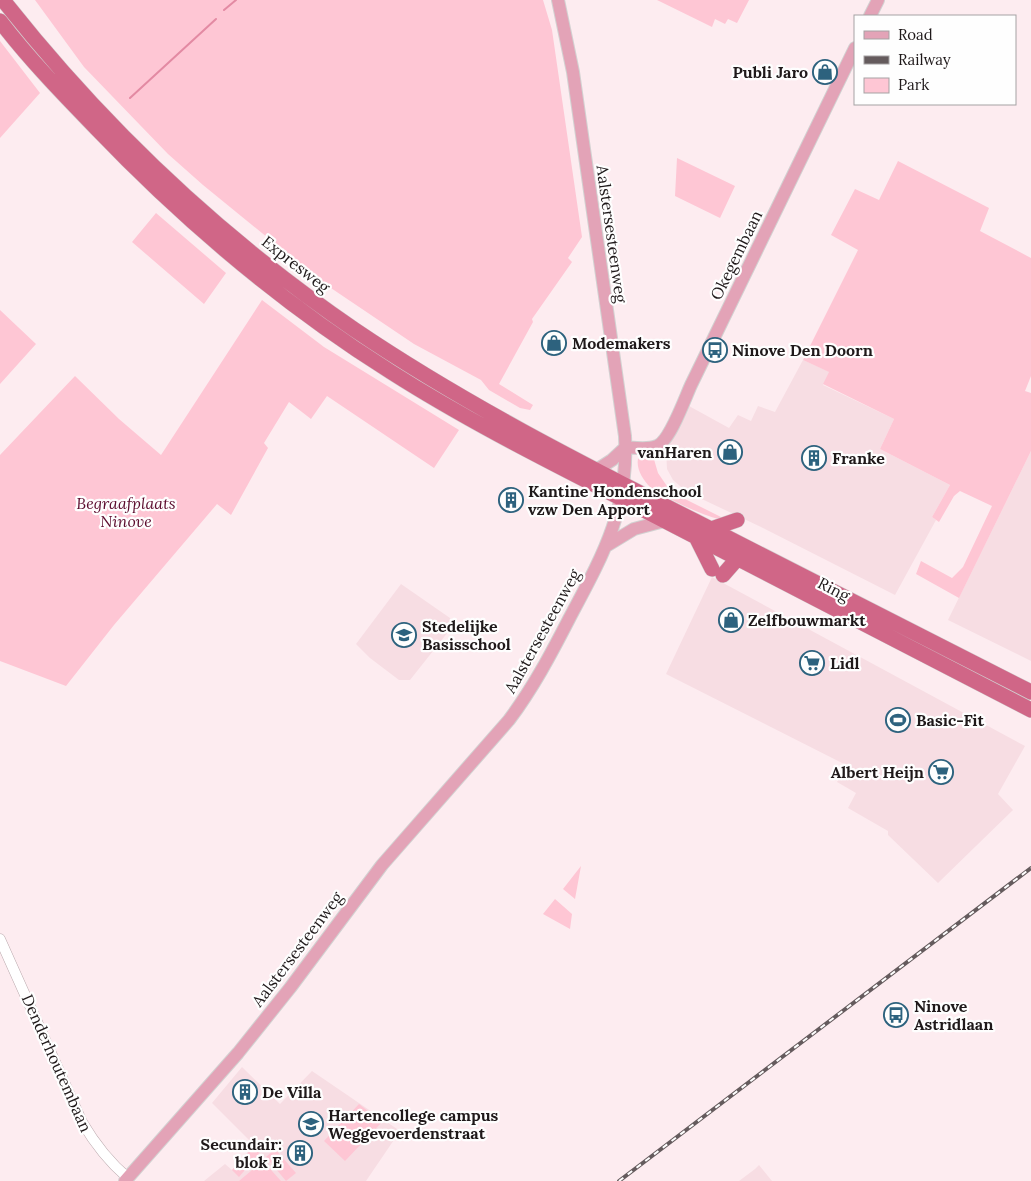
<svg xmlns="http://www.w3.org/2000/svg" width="1031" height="1181" font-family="Lora,serif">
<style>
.built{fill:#f7dde3}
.green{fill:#fec6d4}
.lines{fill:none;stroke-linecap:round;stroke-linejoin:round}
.stream{stroke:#e38aa3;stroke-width:2}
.minor-casing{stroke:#baa9ad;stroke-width:11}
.major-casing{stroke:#d2d1d1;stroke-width:14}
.highway-casing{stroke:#d2d1d1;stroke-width:16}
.minor{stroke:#fff;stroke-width:10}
.major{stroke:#e3a3b7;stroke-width:12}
.highway{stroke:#d06687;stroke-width:15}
.rail-casing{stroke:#655b5d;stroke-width:4}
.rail{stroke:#fefefe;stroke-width:2;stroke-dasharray:5.5;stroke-linecap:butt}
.labels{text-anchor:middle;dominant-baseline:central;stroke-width:4.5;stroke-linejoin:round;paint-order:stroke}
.poi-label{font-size:16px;font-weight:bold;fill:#1f191a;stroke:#fefefe;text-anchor:start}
.street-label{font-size:16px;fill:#1f191a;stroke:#fefefe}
.park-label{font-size:16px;font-style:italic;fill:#5b0b2d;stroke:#fefefe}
</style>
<rect width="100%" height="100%" fill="#fdecf0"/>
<path class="built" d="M803,360L830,372L823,385L894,419L880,449L950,485L932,517L936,520L895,595L761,527L687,492L673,480L667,469L666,449L689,406L729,428L738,415L751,421L758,406L775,412Z
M1031,451V661L948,620Z
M712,577L1025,746L998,794L1013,810L938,883L888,835V831L848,808L856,793L837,782L846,765L666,674Z
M401,584L450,618L452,627L410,680H399L370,658L356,644Z
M242,1067L280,1104L312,1071L400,1131L366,1181H204L225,1164L232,1170L254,1145L212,1103Z
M759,1165L772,1181H739L755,1169Z"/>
<path class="green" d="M35,0H543L552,30L582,237L568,258L572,262L532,319L533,322L499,384L533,405L530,410L520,408L489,390L481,380L414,344L322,282L203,185L168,154L84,67Z
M657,0H749L737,23L728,19L725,24L715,19L712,27Z
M0,41L40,93L0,138Z
M677,158L735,186L720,218L675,196Z
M898,161L989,208L980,231L1031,258V376L1025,391L1031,393V451L959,598L916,574L921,561L952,578L963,567L992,506L960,491L954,496L939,522L932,517L950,485L880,449L894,419L823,384L829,372L803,360L858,250L831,235L855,189L879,200Z
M156,213L226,273L204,304L132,242Z
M262,300L324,347L459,430L434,468L327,396L311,419L289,402L264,443L268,448L231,515L217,504L114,625L66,686L0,661V455L75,376L119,419L161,455Z
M0,310L36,344L0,384Z
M646,454L653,456L658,473L671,492L721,517L722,519C711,520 659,495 650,487C643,480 636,469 638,459Z
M581,866L575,899L563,889Z
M555,899L572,914L570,929L543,914Z
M359,1104L382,1122L345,1161L324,1141Z
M254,1146L260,1152L239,1177L232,1170Z
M275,1149L296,1173L286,1181L266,1157Z
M263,1161L281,1181H239Z"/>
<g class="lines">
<path class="stream" d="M224,10L236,0
M130,98L216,19"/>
<defs>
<path id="minor" d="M0,939L82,1122C95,1144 109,1162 128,1178"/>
<path id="major" d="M870,16L878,0
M626,447C636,448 648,450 657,446C670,441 685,398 691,385L855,48
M595,471L612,460L626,447
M606,546L634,529L664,521
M125,1181L238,1053L290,988L382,865L509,720C533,688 551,654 569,619C603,555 629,510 625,436L573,72L558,0"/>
<path id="highway" d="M3,0C103,127 222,239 355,330C463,403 579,462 695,521C807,578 919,635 1031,692
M0,21C29,59 63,94 96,128C185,221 283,304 391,372C471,423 556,465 640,508C770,575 901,643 1031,710
M711,529L737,520
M697,539L712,569
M723,575L737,559"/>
</defs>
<use href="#minor" class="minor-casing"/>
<use href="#major" class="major-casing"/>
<use href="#highway" class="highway-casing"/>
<use href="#minor" class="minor"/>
<use href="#major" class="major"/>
<use href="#highway" class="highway"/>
<defs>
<path id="rail" d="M619,1181L1031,868"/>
</defs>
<use href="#rail" class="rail-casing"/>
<use href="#rail" class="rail"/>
</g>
<defs>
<symbol id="shop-ring" viewBox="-11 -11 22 22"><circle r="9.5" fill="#fefefe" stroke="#2d627e" stroke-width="1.5"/><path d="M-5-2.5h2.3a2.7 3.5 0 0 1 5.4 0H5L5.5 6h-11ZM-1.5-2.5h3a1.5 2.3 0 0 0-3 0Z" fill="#2d627e"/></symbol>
<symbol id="bus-ring" viewBox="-11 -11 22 22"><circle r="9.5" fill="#fefefe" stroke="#2d627e" stroke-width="1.5"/><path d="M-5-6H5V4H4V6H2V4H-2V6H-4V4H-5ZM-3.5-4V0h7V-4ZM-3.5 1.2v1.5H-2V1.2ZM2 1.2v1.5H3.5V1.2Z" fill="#2d627e"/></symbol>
<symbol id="building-ring" viewBox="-11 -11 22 22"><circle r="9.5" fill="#fefefe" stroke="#2d627e" stroke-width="1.5"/><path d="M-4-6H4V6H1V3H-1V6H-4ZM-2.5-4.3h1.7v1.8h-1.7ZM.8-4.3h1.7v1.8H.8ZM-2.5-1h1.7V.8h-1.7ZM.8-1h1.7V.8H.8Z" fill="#2d627e"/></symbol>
<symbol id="school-ring" viewBox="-11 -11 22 22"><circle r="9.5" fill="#fefefe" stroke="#2d627e" stroke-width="1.5"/><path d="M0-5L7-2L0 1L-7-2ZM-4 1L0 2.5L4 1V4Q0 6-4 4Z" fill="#2d627e"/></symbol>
<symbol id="supermarket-ring" viewBox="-11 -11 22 22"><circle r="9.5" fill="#fefefe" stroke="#2d627e" stroke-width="1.5"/><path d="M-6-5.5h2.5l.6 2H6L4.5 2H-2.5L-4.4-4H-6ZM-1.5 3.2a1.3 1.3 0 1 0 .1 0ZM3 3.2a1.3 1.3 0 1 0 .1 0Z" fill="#2d627e"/></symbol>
<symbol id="stadium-ring" viewBox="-11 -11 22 22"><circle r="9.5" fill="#fefefe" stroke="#2d627e" stroke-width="1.5"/><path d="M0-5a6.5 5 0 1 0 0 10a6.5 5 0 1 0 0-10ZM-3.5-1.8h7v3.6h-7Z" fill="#2d627e"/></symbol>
</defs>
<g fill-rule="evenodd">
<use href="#shop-ring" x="811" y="58" width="28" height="28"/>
<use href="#shop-ring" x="540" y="329" width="28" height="28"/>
<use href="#bus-ring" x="701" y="336" width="28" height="28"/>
<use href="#shop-ring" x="716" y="438" width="28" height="28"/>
<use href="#building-ring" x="800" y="444" width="28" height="28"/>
<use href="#building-ring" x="497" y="486" width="28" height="28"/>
<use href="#shop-ring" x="717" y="606" width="28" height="28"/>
<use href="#school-ring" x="390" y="621" width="28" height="28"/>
<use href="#supermarket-ring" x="798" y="649" width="28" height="28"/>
<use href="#stadium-ring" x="884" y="706" width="28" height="28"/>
<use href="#supermarket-ring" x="927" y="758" width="28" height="28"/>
<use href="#bus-ring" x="882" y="1001" width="28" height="28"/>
<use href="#building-ring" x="231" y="1078" width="28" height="28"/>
<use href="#school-ring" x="297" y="1110" width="28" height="28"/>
<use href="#building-ring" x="286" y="1139" width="28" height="28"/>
</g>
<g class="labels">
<g class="poi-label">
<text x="808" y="72" text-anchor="end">Publi Jaro</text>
<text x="572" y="343">Modemakers</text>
<text x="732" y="350">Ninove Den Doorn</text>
<text x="712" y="452" text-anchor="end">vanHaren</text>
<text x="832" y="458">Franke</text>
<text x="528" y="491">Kantine Hondenschool<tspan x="528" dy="18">vzw Den Apport</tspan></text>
<text x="748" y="620">Zelfbouwmarkt</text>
<text x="422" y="626">Stedelijke<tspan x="422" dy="18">Basisschool</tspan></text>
<text x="830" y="663">Lidl</text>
<text x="916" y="720">Basic-Fit</text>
<text x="924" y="772" text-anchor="end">Albert Heijn</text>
<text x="914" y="1006">Ninove<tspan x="914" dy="18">Astridlaan</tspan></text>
<text x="262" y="1092">De Villa</text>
<text x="328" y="1115">Hartencollege campus<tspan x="328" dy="18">Weggevoerdenstraat</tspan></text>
<text x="282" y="1144" text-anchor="end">Secundair:<tspan x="282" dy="18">blok E</tspan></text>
</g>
<g class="street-label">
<text transform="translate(612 234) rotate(82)">Aalstersesteenweg</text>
<text transform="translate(736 255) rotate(-64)">Okegembaan</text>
<text transform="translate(296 264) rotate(38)">Expresweg</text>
<text transform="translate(834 589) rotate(27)">Ring</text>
<text transform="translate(542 631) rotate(-61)">Aalstersesteenweg</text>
<text transform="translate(297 949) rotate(-53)">Aalstersesteenweg</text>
<text transform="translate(57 1063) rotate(66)">Denderhoutembaan</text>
</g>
<g class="park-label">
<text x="126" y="503">Begraafplaats<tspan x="126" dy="18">Ninove</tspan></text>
</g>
</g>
<rect x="854" y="15" width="162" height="90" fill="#fefefe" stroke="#a5a2a3"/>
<rect x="864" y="31" width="25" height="8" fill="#e3a3b7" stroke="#a5a2a3"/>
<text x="898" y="40" font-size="15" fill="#1f191a">Road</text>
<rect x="864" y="56" width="25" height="8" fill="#655b5d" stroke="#a5a2a3"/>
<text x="898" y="65" font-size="15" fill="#1f191a">Railway</text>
<rect x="864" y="78" width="25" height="15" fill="#fec6d4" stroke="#a5a2a3"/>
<text x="898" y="90" font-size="15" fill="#1f191a">Park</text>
</svg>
